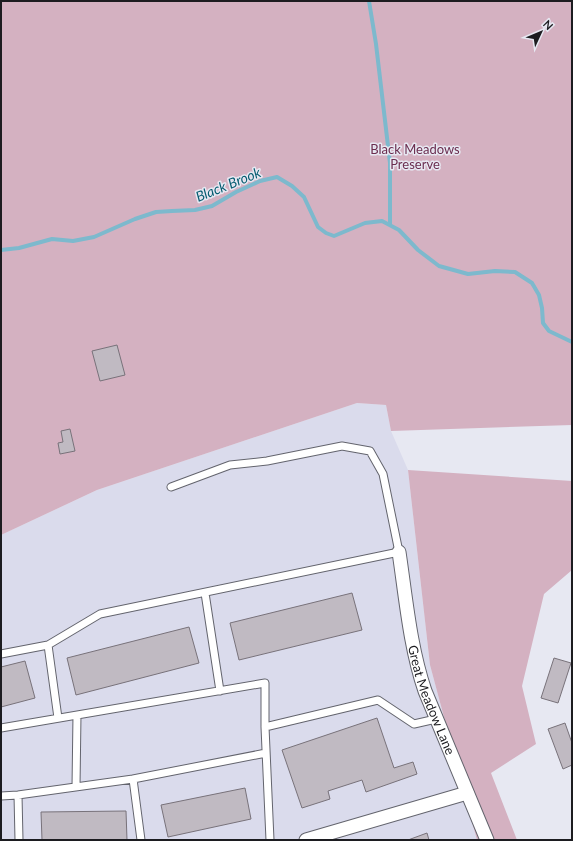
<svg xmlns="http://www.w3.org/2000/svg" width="573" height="841" font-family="Lato,sans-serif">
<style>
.built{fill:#dadbec}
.green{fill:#d4b1c1}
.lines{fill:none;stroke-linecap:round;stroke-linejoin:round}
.stream{stroke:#7db9cd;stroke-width:4}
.building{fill:#c0bac2;stroke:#78727a}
.service-casing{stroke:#63646d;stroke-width:9}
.minor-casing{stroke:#63646d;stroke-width:15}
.service{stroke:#fff;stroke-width:7}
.minor{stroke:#fff;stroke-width:13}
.labels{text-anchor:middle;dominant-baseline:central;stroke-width:3;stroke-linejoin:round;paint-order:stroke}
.park-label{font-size:13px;fill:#6b2d4f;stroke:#e7e8f2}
.street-label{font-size:13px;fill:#1c1c20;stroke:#e7e8f2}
.water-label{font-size:14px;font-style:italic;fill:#075c71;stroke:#e7e8f2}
</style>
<rect width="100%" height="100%" fill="#e7e8f2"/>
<path class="built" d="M357,403L386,405L391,431L408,470L430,665L477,840H1V535L97,490Z"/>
<path class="green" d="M1,1H572V425L391,431L386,405L357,403L97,490L1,535Z
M408,470L572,481V570L544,594L522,686L536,744L491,773L517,840H477L430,665Z"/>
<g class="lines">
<path class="stream" d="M369,1L376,44L390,163V225
M1,250L19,248L52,239L73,241L94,237L135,219L156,212L172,211L195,210L212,206L236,192L260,181L277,177L292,186L304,197L318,227L326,233L334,236L365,223L382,221L399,230L418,250L439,266L468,274L495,271L515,272L532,283L539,295L542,308L543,323L549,331L572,342"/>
</g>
<path class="building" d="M117,345L125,375L100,381L92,351Z
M70,429L75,451L60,454L58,443L63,442L61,431Z
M352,593L362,630L239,660L230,623Z
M189,627L199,663L76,695L67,658Z
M554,658L571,663L558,703L541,698Z
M25,661L35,698L1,707V667Z
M377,718L394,768L413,762L417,774L366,792L362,780L328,791L330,799L302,808L282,750Z
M565,723L572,743V765L563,769L548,729Z
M245,788L251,819L168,837L161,805Z
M126,811L127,840H42L41,812Z
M427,833L429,840H408Z"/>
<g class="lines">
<defs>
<path id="service" d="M205,593L220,691
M48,645L58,718
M1,654L48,645L100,614L399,552L383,474L370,451L342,446L267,461L230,465L171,487
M265,727L378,700L414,724L436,719
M1,728L265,683V727L270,840
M76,787L77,715
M18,795L19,840
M1,796L18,795L133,779
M141,840L133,779L266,753"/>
<g id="minor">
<path id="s1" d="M399,552C406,599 410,647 425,691L487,840"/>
<path d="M306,840L467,793"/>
</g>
</defs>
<use href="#service" class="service-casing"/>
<use href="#minor" class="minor-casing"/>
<use href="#service" class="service"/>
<use href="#minor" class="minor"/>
</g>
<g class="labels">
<g class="park-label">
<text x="415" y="149">Black Meadows<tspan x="415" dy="15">Preserve</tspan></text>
</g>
<g class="street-label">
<text stroke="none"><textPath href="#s1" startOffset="152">Great Meadow Lane</textPath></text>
</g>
<g class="water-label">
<text transform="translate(228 184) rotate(-22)">Black Brook</text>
</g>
</g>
<rect width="573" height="841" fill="none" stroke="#1c1c20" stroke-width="4"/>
<g transform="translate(541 32) rotate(46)" stroke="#e7e8f2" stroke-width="3" paint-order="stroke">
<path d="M0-3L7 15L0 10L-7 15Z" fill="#1c1c20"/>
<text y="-6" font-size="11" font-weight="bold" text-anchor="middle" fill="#1c1c20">N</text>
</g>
</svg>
